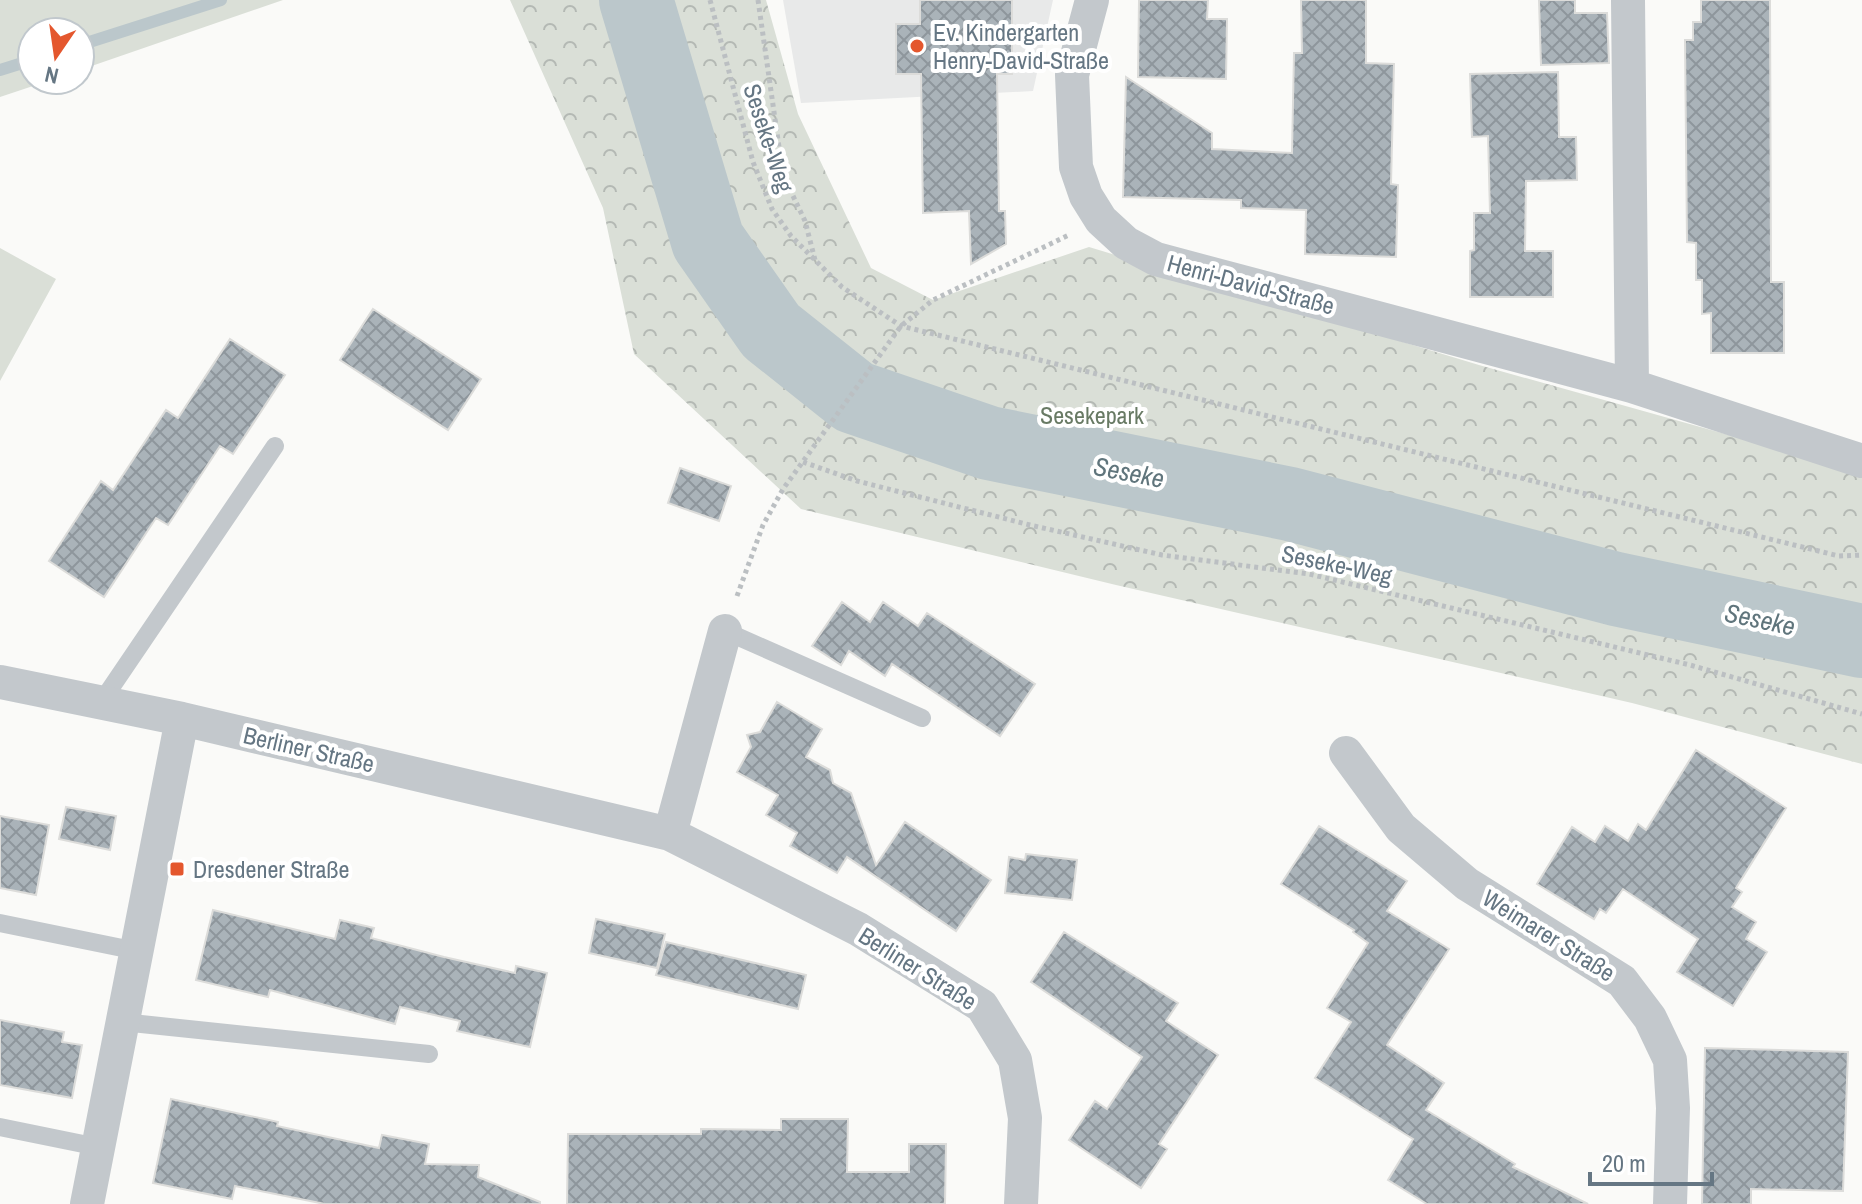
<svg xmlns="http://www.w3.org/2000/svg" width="1862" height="1204" font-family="'Archivo Narrow',sans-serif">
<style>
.built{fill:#e8e9e9}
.green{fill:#dadfd7}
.park{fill:url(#park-crowns)}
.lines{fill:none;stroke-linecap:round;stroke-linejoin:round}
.stream{stroke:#bbc7cb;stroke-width:12}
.river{stroke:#bbc7cb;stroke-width:74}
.building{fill:url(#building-cross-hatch);stroke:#dcdcda;stroke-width:2}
.path{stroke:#bbbfc2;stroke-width:5;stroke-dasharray:4 4;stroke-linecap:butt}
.service{stroke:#c3c8cc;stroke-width:18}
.minor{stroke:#c3c8cc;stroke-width:34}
.poi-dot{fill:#e4572e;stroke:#fff;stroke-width:3}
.labels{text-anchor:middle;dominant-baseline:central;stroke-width:8;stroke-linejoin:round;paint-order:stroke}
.poi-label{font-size:24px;fill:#657683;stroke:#fff;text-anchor:start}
.street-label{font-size:24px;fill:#657683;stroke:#fff}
.park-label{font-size:24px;fill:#687a64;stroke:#fff}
.water-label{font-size:26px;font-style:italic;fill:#60757c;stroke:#fff}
</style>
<defs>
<pattern id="park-crowns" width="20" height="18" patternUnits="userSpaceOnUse" patternTransform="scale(2)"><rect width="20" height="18" fill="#dadfd7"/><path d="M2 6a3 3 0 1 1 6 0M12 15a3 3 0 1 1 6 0" fill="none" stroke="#b4b9b4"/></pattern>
<pattern id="building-cross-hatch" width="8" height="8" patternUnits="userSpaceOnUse" patternTransform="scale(2)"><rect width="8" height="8" fill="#aab3b9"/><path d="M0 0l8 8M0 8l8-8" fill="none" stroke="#8e969c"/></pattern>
</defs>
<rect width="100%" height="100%" fill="#fafaf8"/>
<path class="built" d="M783,0H1053L1033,91L801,103Z"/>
<path class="green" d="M0,0H283L80,70V32H32V80H51L0,97Z
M0,248L56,279L0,381Z"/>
<path class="park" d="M510,0H766L798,114L871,268L933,300L1089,247L1479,365L1736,437L1862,477V764L1632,703L1116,585L801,509L634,354L603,208Z"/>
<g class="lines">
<path class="stream" d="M80,45L221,0
M0,70L32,60"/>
<path class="river" d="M636,0L708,241L771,331L854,397L989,443L1290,504L1616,589L1862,641"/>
</g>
<path class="building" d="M920,0H1012V74H997L999,211H1005L1006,244L971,264L969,211L923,213L921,74H896V24H920Z
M1139,0H1208L1207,19H1227L1226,79L1138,77Z
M1301,0H1366V63L1394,64L1391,184L1398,185L1396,257L1305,254L1306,210L1241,208V200L1123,197L1126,77L1212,133V149L1292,153L1294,53H1302Z
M1539,0H1575V13H1607L1609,63L1541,65Z
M1701,0H1770L1771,282H1784V353H1711V313L1702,314V280H1696V243L1687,242L1685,40H1693V22H1701Z
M1558,72L1559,137H1576L1577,180L1526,181L1525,251H1553V297H1470V251L1474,250V213H1490L1488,136L1472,137L1470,74Z
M373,309L481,379L448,430L340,360Z
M230,339L285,375L233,454L220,446L168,525L156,518L104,597L49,561L101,481L113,490L166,410L178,418Z
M680,468L731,486L719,521L668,503Z
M842,602L870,622L883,602L918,626L927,613L1035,684L1000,736L892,664L885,676L849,651L841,665L812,646Z
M777,702L822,729L806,757L830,770L833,783L851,793L876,865L905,822L991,880L956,931L847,857L837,873L790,846L797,833L766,815L778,795L737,772L751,747L747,735L760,732Z
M1696,750L1786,808L1736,888L1742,892L1732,907L1756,922L1746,939L1767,952L1733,1006L1677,972L1698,939L1623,889L1606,913L1600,909L1594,919L1537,884L1572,827L1595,842L1605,826L1628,841L1638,824L1646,830Z
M66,807L116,816L110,850L59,839Z
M0,816L49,825L36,895L0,888Z
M1319,826L1407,881L1387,911L1449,949L1387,1045L1444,1083L1426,1110L1515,1164L1513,1167L1588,1204H1427L1388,1180L1413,1139L1315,1078L1351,1022L1327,1008L1368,943L1353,932L1354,930L1281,884Z
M1026,854L1077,860L1072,900L1005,893L1009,857L1025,860Z
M213,910L335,939L340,920L374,928L371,938L444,957L515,973L516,966L547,973L530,1047L457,1031L460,1021L400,1007L395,1024L270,990L268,997L196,980Z
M596,919L665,934L657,968L589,953Z
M1064,932L1178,1003L1166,1021L1218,1055L1159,1144L1167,1149L1141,1188L1069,1140L1095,1101L1107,1109L1142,1057L1031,982Z
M666,942L806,975L798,1009L656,975Z
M0,1020L64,1032L62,1042L82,1045L72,1098L0,1085Z
M1705,1048L1848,1052L1843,1191L1751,1189V1204H1702Z
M171,1099L278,1122L277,1126L379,1148L382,1135L429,1144L425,1164L479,1165L478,1177L540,1202V1204H325L235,1186L232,1199L153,1183Z
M781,1119H848L847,1172H909V1144H946L945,1204H567L568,1134H701V1129L781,1130Z"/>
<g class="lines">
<path class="path" d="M710,0L753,162L772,209L791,236L842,287L901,326L1839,556L1862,555
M758,0L783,175L805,221L815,260
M803,462L857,481L1030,525L1162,555L1309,574L1690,665L1862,714
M737,596L763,525L783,489L901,326L933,300L1069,235"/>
<path class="service" d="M725,631L922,718
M102,701L275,446
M0,923L137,951
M122,1022L429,1054
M0,1127L98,1147"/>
<path class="minor" d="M1092,0L1072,75L1076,167L1086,196L1101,220L1126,243L1156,259L1632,386L1862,461
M1628,0L1632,386
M0,682L182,719L670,834L858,929L982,1006L1015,1060L1025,1118L1021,1204
M1346,753L1401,828L1467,884L1622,981L1650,1018L1670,1060L1673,1108L1670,1204
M670,834L725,631
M87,1204L182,719"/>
</g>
<g class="poi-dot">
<circle cx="917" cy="46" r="8"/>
<rect x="169" y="861" width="16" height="16" rx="4"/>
</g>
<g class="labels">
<g class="poi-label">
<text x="933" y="32">Ev. Kindergarten<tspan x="933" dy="28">Henry-David-Straße</tspan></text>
<text x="193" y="869">Dresdener Straße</text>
</g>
<g class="street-label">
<text transform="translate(769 138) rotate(72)">Seseke-Weg</text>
<text transform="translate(1251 284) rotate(15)">Henri-David-Straße</text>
<text transform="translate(1337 564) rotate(12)">Seseke-Weg</text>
<text transform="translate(309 749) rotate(13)">Berliner Straße</text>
<text transform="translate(1549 935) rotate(32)">Weimarer Straße</text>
<text transform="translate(918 968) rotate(32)">Berliner Straße</text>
</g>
<g class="park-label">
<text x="1092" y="415">Sesekepark</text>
</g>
<g class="water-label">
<text transform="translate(1129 472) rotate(11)">Seseke</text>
<text transform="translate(1760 619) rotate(12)">Seseke</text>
</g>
</g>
<g transform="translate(56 56) rotate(193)"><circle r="38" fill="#ffffff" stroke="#c1c8cd" stroke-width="2"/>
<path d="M0-6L14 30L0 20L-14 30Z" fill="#e4572e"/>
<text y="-12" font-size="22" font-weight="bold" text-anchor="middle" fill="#657683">N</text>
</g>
<path d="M1590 1172v12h122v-12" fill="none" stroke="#657683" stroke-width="4"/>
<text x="1602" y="1172" font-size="24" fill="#657683" stroke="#ffffff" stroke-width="6" paint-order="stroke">20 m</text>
</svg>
